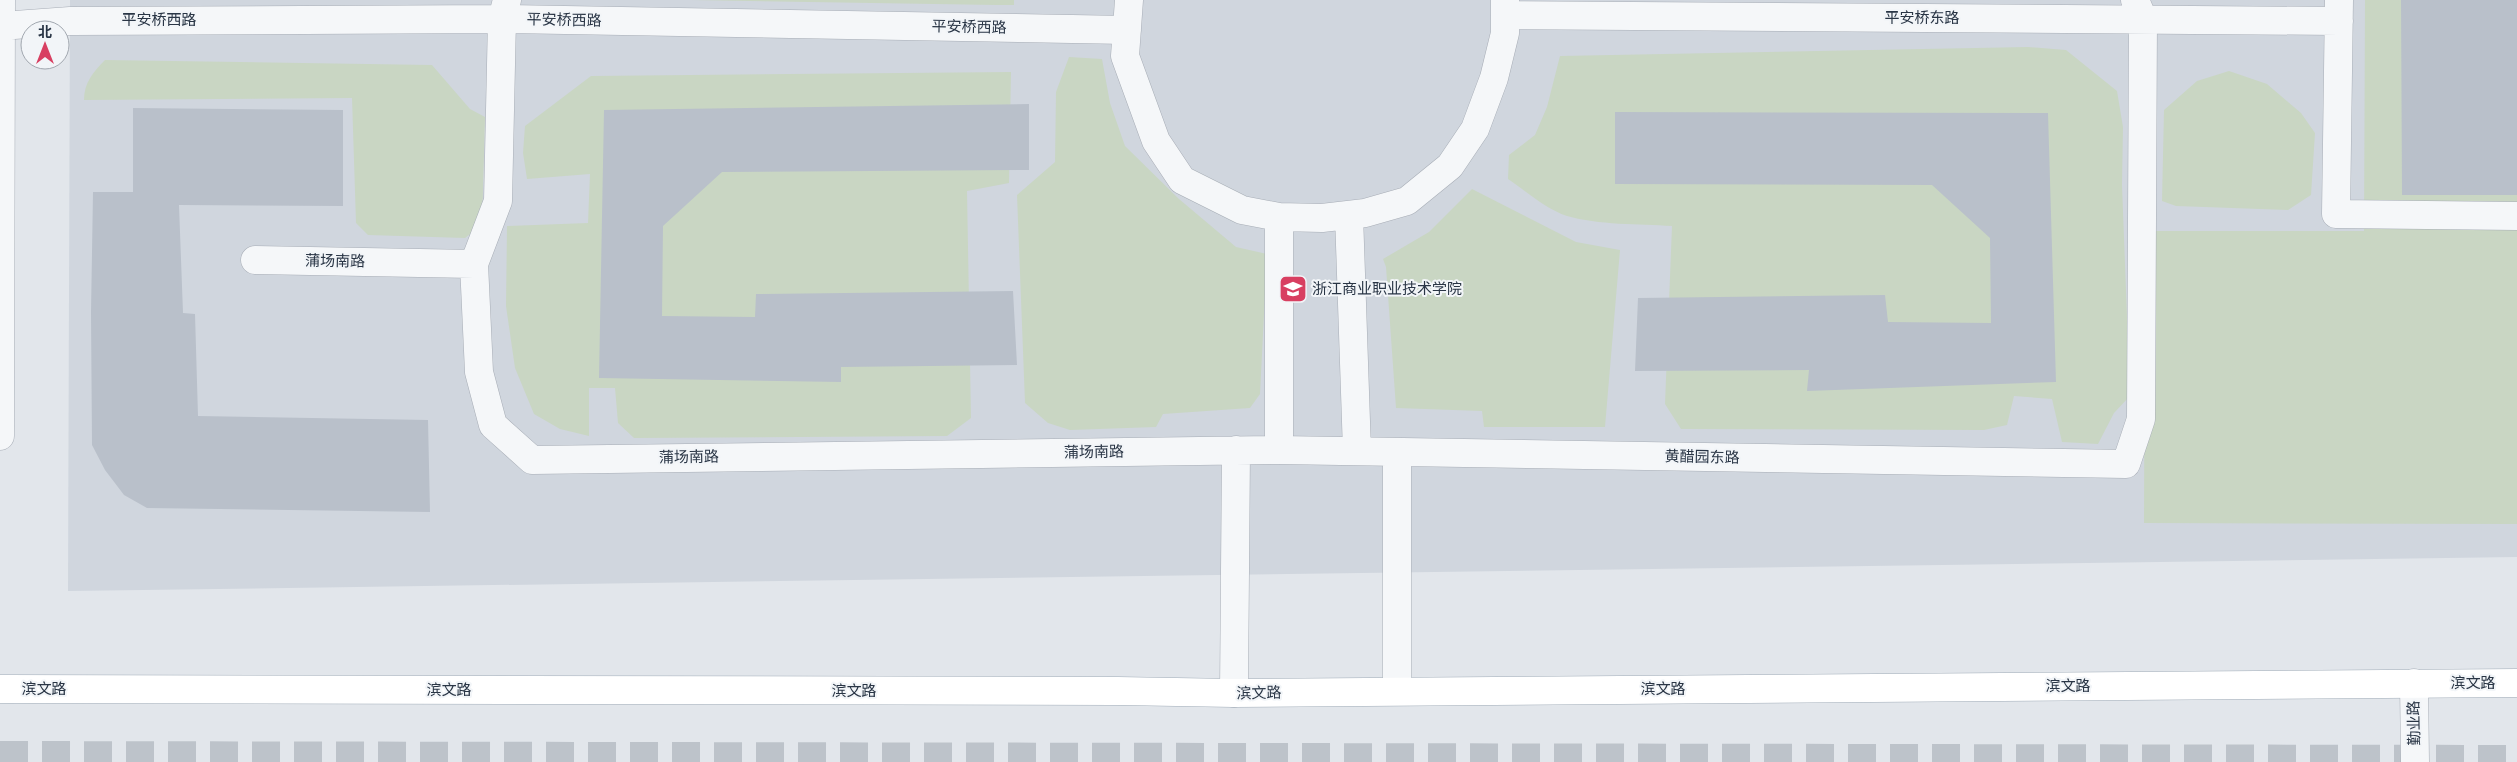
<svg xmlns="http://www.w3.org/2000/svg" width="2517" height="762" font-family="Cabin,'Noto Sans SC',sans-serif">
<style>
.built{fill:#d0d6de}
.green{fill:#c9d6c3}
.building{fill:#b9c0ca}
.lines{fill:none;stroke-linecap:round;stroke-linejoin:round}
.highway-tunnel{stroke:#bdc3ca;stroke-width:28;stroke-dasharray:28 14;stroke-linecap:butt}
.minor-casing{stroke:#a7adb6;stroke-width:29}
.major-casing{stroke:#a0acb8;stroke-width:29}
.minor{stroke:#f5f7f9;stroke-width:28}
.major{stroke:#fff;stroke-width:28}
.labels{text-anchor:middle;dominant-baseline:central;stroke-width:4;stroke-linejoin:round;paint-order:stroke}
.street-label{font-size:15px;fill:#293545;stroke:#f2f5f8}
.poi-label{font-size:15px;fill:#293545;stroke:#f2f5f8;text-anchor:start}
</style>
<rect width="100%" height="100%" fill="#e2e6eb"/>
<path class="built" d="M70,0H2517V557L68,591Z"/>
<path class="green" d="M691,0H1014V5H997Z
M2365,0H2517V524L2144,523L2145,231H2364Z
M2028,47L2066,50L2117,91L2123,127L2122,185L2130,396L2114,413L2098,444L2062,442L2052,399L2014,396L2007,425L1984,430L1681,429L1665,404L1672,226C1639,224 1598,225 1567,216C1546,209 1526,191 1508,179L1509,155L1535,135L1547,107L1560,56Z
M1069,57L1102,59L1110,103L1125,146L1179,199L1236,247L1267,254L1260,394L1250,408L1163,414L1156,427L1070,430L1048,423L1025,403L1017,195L1055,162L1056,92Z
M105,60L432,65L470,109L485,117L482,225L465,238L368,235L356,223L352,98L84,100C84,83 93,72 105,60Z
M2229,71L2267,84L2301,113L2315,133L2311,195L2288,210L2176,206L2162,201L2164,110L2197,81Z
M1011,72L1009,183L967,191L971,418L947,436L634,438L618,423L615,388H589V436L560,429L534,414L515,368L506,306L507,226L588,223L590,174L527,179L523,153L525,126L591,76Z
M1472,189L1576,242L1620,250L1605,427H1484L1482,411L1396,408L1386,267L1383,259L1429,232Z"/>
<path class="building" d="M2401,0H2517V195H2402Z
M1029,104V170L722,172L663,226L662,316L755,317L756,294L1013,291L1017,365L841,367V382L599,378L604,110Z
M133,108L343,110V206L179,205L183,313L195,314L198,416L428,420L430,512L147,508L124,495L105,470L92,445L91,313L93,192H133Z
M1615,112L2048,113L2056,382L1807,391L1809,370L1635,371L1638,298L1885,295L1888,322L1991,323L1990,238L1932,185L1615,184Z"/>
<g class="lines">
<path class="highway-tunnel" d="M0,755L2517,759"/>
<defs>
<path id="minor" d="M1129,0L1125,56L1156,141L1182,180L1242,210L1279,217L1322,218L1365,213L1407,201L1450,166L1475,129L1494,78L1505,33V0
M2339,0L2336,214L2517,216
M1505,15L2339,21
M0,26L70,21L502,19L1127,30
M1349,215L1357,451
M255,260L474,264L479,372L493,425L532,460L1279,450L2126,464L2141,419L2143,19L2135,0
M474,264L498,201L502,19L507,0
M0,436L1,0
M1279,450V217
M1397,452V691
M2414,683L2415,762
M1234,693L1236,450"/>
<path id="major" d="M0,689L1118,691L1234,693L2517,683"/>
</defs>
<use href="#minor" class="minor-casing"/>
<use href="#major" class="major-casing"/>
<use href="#minor" class="minor"/>
<use href="#major" class="major"/>
</g>
<defs>
<symbol id="university-square" viewBox="-11 -11 22 22"><rect x="-9" y="-9" width="18" height="18" rx="4" fill="#d83f61" stroke="#f2f5f8"/><path d="M0-5L7-2L0 1L-7-2ZM-4 1L0 2.5L4 1V4Q0 6-4 4Z" fill="#fff"/></symbol>
</defs>
<g fill-rule="evenodd">
<use href="#university-square" x="1277" y="273" width="32" height="32"/>
</g>
<g class="labels">
<g class="street-label">
<text x="1922" y="18">平安桥东路</text>
<text x="159" y="20">平安桥西路</text>
<text transform="translate(564 20) rotate(1)">平安桥西路</text>
<text transform="translate(969 27) rotate(1)">平安桥西路</text>
<text transform="translate(335 261) rotate(1)">蒲场南路</text>
<text transform="translate(1094 452) rotate(-1)">蒲场南路</text>
<text transform="translate(689 457) rotate(-1)">蒲场南路</text>
<text transform="translate(1702 457) rotate(1)">黄醋园东路</text>
<text x="2473" y="683">滨文路</text>
<text x="2068" y="686">滨文路</text>
<text x="44" y="689">滨文路</text>
<text x="1663" y="689">滨文路</text>
<text x="449" y="690">滨文路</text>
<text x="854" y="691">滨文路</text>
<text transform="translate(1259 693) rotate(-1)">滨文路</text>
<text transform="translate(2414 723) rotate(-91)">勤业路</text>
</g>
<g class="poi-label">
<text x="1312" y="289">浙江商业职业技术学院</text>
</g>
</g>
<g transform="translate(45 45)"><circle r="24" fill="#f2f5f8" stroke="#a2a8b0"/>
<path d="M0-4L9 19L0 12L-9 19Z" fill="#d83f61"/>
<text y="-8" font-size="14" font-weight="bold" text-anchor="middle" fill="#293545">北</text>
</g>
</svg>
